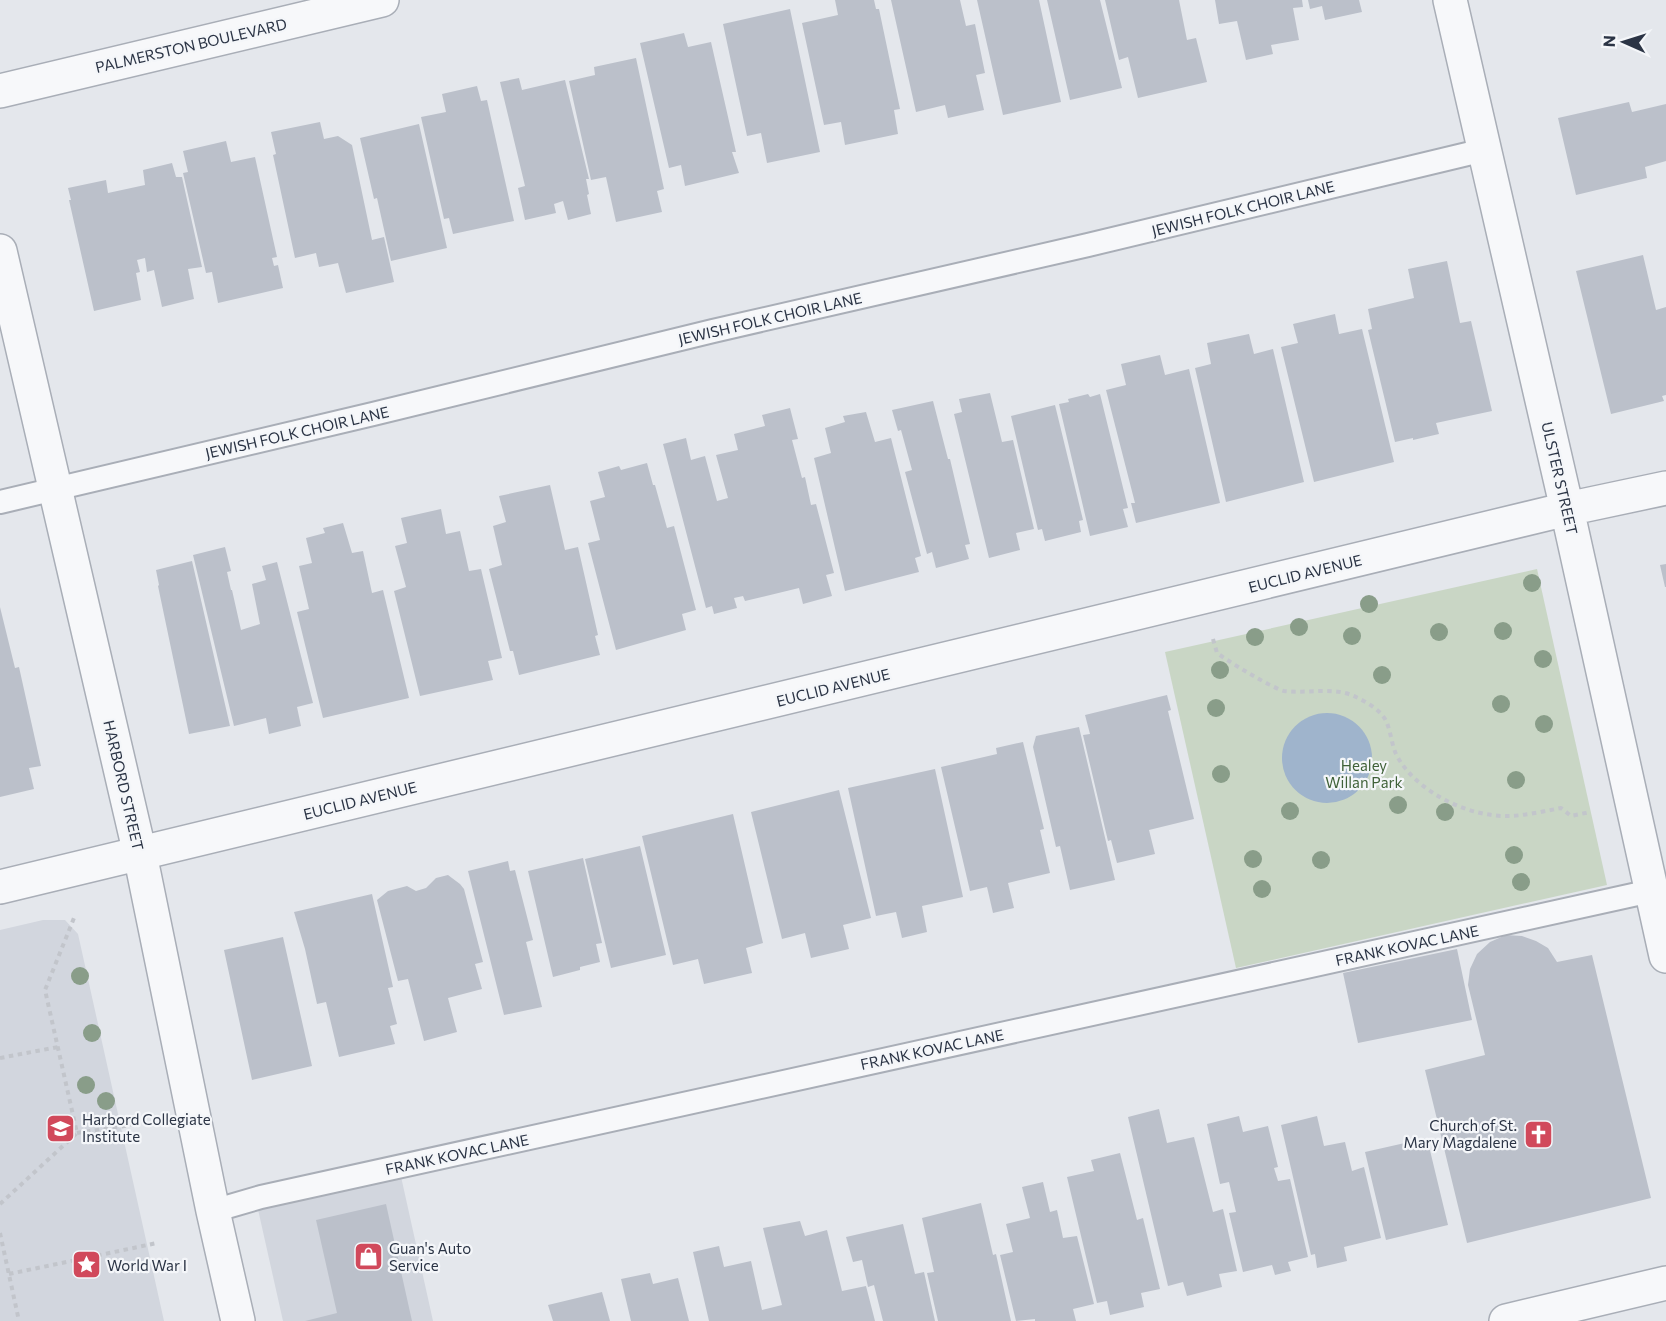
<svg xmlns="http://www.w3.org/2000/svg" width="1666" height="1321" font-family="Commissioner,sans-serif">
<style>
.built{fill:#d2d6de}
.green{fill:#c9d6c5}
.water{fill:#9fb4cc}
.building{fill:#bbc0ca}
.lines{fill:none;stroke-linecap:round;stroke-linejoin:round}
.service-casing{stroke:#a9aeb7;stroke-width:26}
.minor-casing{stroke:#a9aeb7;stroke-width:36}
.tertiary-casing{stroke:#a9aeb7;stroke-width:36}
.path{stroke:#c2c5cb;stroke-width:4;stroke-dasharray:4.5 4.5;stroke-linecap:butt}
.service{stroke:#f7f8fa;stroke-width:22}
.minor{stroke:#f7f8fa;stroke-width:33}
.tertiary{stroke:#f7f8fa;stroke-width:33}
.tree{fill:#899d89}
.labels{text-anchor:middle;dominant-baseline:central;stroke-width:4.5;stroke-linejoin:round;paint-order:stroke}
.street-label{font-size:15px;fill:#2b3445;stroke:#f4f6f9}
.park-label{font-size:15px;fill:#3f6138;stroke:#f4f6f9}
.poi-label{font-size:15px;fill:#2b3445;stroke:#f4f6f9;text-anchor:start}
</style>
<rect width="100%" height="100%" fill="#e4e7ec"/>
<path class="built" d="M43,920H65L78,934L164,1321H0V930Z
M400,1172L433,1321H283L257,1205Z"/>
<path class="green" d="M1537,569L1607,885L1236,968L1165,652Z"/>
<path class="water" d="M1282 758a45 45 0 1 1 90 0a45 45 0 1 1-90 0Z"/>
<path class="building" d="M835,0H874L876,9H879L900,109L894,110L898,134L845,145L841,122L824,125L802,23L838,15Z
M891,0H960L966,26L975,24L985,73L976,75L984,110L948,118L945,105L916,112Z
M977,0H1039L1061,102L1003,115Z
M1047,0H1100L1122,88L1070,100Z
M1105,0H1179L1187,40L1196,38L1207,82L1138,98L1128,57L1119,60Z
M1215,0H1302L1303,7L1293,8L1299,40L1271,45L1273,54L1246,60L1237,21L1219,24Z
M1308,0H1359L1362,12L1325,20L1322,6L1310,9Z
M790,9L820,152L767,163L761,133L747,136L723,24Z
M684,33L688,47L711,42L736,152H732L739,173L685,186L681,165L669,168L640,43Z
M636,58L664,189L657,191L662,212L616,222L606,177L591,180L569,81L595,75L594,67Z
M519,78L522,90L565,80L589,179H586L589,194L587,195L591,214L568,220L563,201L554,204L556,213L525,220L518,188L525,186L500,82Z
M477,86L481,101L487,100L514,221L453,234L449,218L444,219L421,117L446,112L442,94Z
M1629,102L1632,112L1666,104V161L1645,167L1647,178L1576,195L1558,118Z
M320,122L324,139L338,136L352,145L372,240L384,237L394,282L346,293L338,263L319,267L316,253L295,258L273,155L276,154L271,132Z
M419,124L447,248L391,261L377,198L374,199L360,138Z
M226,141L231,162L255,157L277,257L272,258L274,266L278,265L283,288L218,303L212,272L206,273L183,173L188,172L183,151Z
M172,163L176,177H182L202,267L188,269L194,299L162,307L154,270L147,272L145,258L137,260L140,272L136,273L141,300L94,311L69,200H71L68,188L106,180L108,193L145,185L143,170Z
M1643,255L1656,310L1666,307V395L1662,396L1664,401L1611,414L1576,271Z
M1447,261L1460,323L1471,321L1492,411L1436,423L1439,434L1413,440V438L1395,442L1368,330L1372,329L1368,309L1414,298L1408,269Z
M1335,314L1339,334L1362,329L1394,462L1314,482L1281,347L1298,343L1293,324Z
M1249,334L1254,354L1273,349L1304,482L1226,502L1195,368L1211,364L1207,343Z
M1160,355L1165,375L1189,369L1220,503L1136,523L1131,503H1135L1106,390L1126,385L1121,364Z
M990,393L1002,442L1013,440L1034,529L1016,533L1020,550L989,558L954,414L962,412L959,399Z
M1088,394L1090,397L1100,394L1128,508L1123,509L1128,527L1090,536L1059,404L1069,402L1068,399Z
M933,401L948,459H950L970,544L965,545L969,559L936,568L932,552L927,554L905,472L912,470L901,430L898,431L892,410Z
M1055,405L1083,520L1079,521L1081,532L1045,541L1042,529L1038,530L1011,416Z
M790,408L798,439L792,440L802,478L805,477L811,505L816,504L834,573L826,575L832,596L803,604L799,588L745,601L743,596L734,598L737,608L714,614L712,606L706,608L663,444L686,438L691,460L705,456L717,501L728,498L716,455L738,450L734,434L765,426L762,415Z
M866,412L875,442L891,438L921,556L915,558L919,572L845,591L814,458L831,453L825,428L845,422L843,416Z
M647,463L653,485H655L667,528L674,526L696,610L682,614L686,630L616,650L588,543L600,540L590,501L605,497L598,472L619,466L621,470Z
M550,485L565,550L578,547L598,635L595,636L600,655L519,675L513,651H510L489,569L502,565L493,526L506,522L499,496Z
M441,509L446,534L460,531L469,571L481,569L502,658L488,661L493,680L420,696L394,591L406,587L395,546L407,543L401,518Z
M343,523L352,553L363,551L372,593L383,590L409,698L323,718L297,612L309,609L299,566L312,563L306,538L325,533L323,528Z
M225,547L231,571L227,572L231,590H232L241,630L260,624L252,584L266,580L262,566L277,562L313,703L297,707L301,726L269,734L266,718L234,726L193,555Z
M192,561L230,726L189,734L158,586L159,585L156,570Z
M1666,564V587H1665L1660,565Z
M0,607L15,668L19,667L41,766L29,768L34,789L0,797Z
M1167,695L1171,710L1168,711L1194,819L1149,830L1155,854L1117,863L1111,840L1108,841L1083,735L1090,734L1085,715Z
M1079,727L1115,880L1070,890L1060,846L1056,847L1033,747L1036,736Z
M1023,742L1044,829L1040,830L1050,873L1008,883L1014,908L993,913L987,887L970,891L941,767L997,754L996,748Z
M935,769L963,897L922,906L927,932L902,938L896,912L876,916L848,788Z
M839,790L871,918L843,925L849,949L811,958L805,933L782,939L751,812Z
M733,814L763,943L746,948L752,973L704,984L698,959L673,965L642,836Z
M640,846L666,955L611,968L585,859Z
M583,858L602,943L596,944L600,962L580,967V970L553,977L528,871Z
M508,861L510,871L515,870L533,940L526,942L542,1007L504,1015L468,871Z
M448,875L460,884L464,889L483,962L475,964L482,989L448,998L457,1032L424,1041L408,979L398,981L377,900L388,891L407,886L416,891L426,888L436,878Z
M372,894L393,987L388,988L397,1024L390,1026L395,1044L339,1057L326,1002L317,1004L305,949L294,912Z
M1506,935L1522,936L1536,941L1548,948L1557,962L1592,955L1651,1198L1467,1243L1425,1070L1485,1055L1468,985L1470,969L1477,954L1490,942Z
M283,937L312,1066L252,1080L224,950Z
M1457,949L1472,1020L1358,1043L1343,973Z
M1159,1109L1167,1143L1194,1137L1213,1212L1223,1209L1237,1271L1219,1274L1222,1287L1187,1296L1183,1282L1168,1286L1128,1117Z
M1239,1116L1243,1132L1268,1126L1278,1167L1274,1168L1278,1181L1290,1179L1308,1257L1288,1262L1291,1271L1275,1275L1272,1265L1243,1272L1229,1213L1236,1212L1229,1182L1220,1184L1207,1124Z
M1317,1116L1324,1146L1345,1142L1352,1171L1364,1167L1381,1238L1344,1247L1347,1261L1317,1268L1315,1254L1311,1255L1281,1125Z
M1427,1138L1448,1225L1386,1240L1365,1152Z
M1120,1153L1137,1220L1143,1218L1160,1289L1141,1293L1144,1307L1110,1315L1107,1301L1097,1303L1067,1177L1094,1171L1091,1160Z
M1043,1182L1050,1212L1057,1210L1063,1238L1077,1236L1094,1304L1073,1309L1076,1321H1035V1319L1016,1321L1000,1255L1013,1252L1006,1224L1030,1218L1022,1187Z
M981,1203L993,1255L996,1254L1011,1321H938L927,1273L934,1272L922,1218Z
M386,1204L412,1321H305L337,1313L316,1220Z
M800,1221L805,1236L827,1230L842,1291L866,1286L875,1321H709L693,1252L719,1246L724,1267L751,1261L762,1310L782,1305L763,1228Z
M903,1224L915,1274L924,1272L935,1321H883L874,1285L868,1287L862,1260L853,1262L846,1237Z
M650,1273L653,1284L678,1278L689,1321H631L621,1279Z
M602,1292L610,1321H553L548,1305Z"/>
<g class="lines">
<defs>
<path id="service" d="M0,502L373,414L713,331L1088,245L1484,150
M213,1211L261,1197L1651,891"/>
<path id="minor" d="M1450,0L1567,509L1666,956
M0,91L382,0
M0,887L1567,509L1666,488
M1506,1321L1666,1283"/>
<path id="tertiary" d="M0,251L140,854L213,1211L238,1321"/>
</defs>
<use href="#service" class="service-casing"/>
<use href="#minor" class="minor-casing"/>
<use href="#tertiary" class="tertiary-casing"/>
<path class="path" d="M1213,639L1217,653C1234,665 1250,674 1268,684C1273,686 1279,690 1284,691C1308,694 1334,686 1356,697C1366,702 1379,709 1385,719C1391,730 1391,743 1396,754C1415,792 1470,818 1511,816C1528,815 1545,811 1561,808L1571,816L1590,812
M0,1058L58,1047
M77,1133L131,1125
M0,1204L77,1133L45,990L74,918
M0,1233L19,1321
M9,1274L157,1243"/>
<use href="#service" class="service"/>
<use href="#minor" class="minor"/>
<use href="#tertiary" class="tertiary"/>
</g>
<g class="tree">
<circle cx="1532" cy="583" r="9"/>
<circle cx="1369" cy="604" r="9"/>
<circle cx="1299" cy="627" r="9"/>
<circle cx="1503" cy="631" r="9"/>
<circle cx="1439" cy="632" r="9"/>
<circle cx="1352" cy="636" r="9"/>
<circle cx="1255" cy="637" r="9"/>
<circle cx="1543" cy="659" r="9"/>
<circle cx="1220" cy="670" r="9"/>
<circle cx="1382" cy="675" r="9"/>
<circle cx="1501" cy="704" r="9"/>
<circle cx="1216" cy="708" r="9"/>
<circle cx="1544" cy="724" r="9"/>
<circle cx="1221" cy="774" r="9"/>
<circle cx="1516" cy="780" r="9"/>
<circle cx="1398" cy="805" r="9"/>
<circle cx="1290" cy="811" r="9"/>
<circle cx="1445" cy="812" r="9"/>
<circle cx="1514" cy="855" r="9"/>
<circle cx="1253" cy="859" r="9"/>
<circle cx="1321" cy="860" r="9"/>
<circle cx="1521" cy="882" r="9"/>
<circle cx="1262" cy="889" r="9"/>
<circle cx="80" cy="976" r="9"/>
<circle cx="92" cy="1033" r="9"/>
<circle cx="86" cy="1085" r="9"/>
<circle cx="106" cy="1101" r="9"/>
</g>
<defs>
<symbol id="school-square" viewBox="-11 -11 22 22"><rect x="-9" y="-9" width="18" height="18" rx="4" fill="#d1495b" stroke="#f4f6f9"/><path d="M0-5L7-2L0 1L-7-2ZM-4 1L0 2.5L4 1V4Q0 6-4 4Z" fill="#fff"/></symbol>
<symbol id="church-square" viewBox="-11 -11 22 22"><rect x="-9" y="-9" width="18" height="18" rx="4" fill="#d1495b" stroke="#f4f6f9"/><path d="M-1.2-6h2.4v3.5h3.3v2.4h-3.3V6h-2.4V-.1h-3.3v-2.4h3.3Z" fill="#fff"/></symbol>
<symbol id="shop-square" viewBox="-11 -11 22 22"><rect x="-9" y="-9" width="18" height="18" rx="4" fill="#d1495b" stroke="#f4f6f9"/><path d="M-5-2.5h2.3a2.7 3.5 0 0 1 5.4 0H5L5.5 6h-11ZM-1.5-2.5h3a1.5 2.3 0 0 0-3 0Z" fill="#fff"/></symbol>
<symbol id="sight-square" viewBox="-11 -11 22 22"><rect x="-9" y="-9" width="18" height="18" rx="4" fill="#d1495b" stroke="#f4f6f9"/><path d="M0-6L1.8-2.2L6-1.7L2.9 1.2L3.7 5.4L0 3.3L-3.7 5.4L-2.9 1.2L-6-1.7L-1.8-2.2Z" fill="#fff"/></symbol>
</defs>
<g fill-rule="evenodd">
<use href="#school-square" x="44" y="1112" width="33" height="33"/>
<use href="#church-square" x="1522" y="1118" width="33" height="33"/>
<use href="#shop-square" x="352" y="1240" width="33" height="33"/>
<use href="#sight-square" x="70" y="1248" width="33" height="33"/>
</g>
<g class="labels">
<g class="street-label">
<text transform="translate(191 45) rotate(-13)">PALMERSTON BOULEVARD</text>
<text transform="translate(1243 208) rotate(-14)">JEWISH FOLK CHOIR LANE</text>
<text transform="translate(770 318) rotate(-13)">JEWISH FOLK CHOIR LANE</text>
<text transform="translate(297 432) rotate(-13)">JEWISH FOLK CHOIR LANE</text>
<text transform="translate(1560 478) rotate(77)">ULSTER STREET</text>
<text transform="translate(1305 573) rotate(-14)">EUCLID AVENUE</text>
<text transform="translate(833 687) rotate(-14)">EUCLID AVENUE</text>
<text transform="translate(124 785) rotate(77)">HARBORD STREET</text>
<text transform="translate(360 800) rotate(-14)">EUCLID AVENUE</text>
<text transform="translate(1407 945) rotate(-12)">FRANK KOVAC LANE</text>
<text transform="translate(932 1049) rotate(-12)">FRANK KOVAC LANE</text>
<text transform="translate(457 1154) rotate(-12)">FRANK KOVAC LANE</text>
</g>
<g class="park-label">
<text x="1364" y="765">Healey<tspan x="1364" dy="17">Willan Park</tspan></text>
</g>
<g class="poi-label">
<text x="82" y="1119">Harbord Collegiate<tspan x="82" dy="17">Institute</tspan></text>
<text x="1517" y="1125" text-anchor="end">Church of St.<tspan x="1517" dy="17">Mary Magdalene</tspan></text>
<text x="389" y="1248">Guan's Auto<tspan x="389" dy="17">Service</tspan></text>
<text x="107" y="1265">World War I</text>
</g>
</g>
<g transform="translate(1624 42) rotate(273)" stroke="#f4f6f9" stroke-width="4.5" paint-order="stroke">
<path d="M0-4.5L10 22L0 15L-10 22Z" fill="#2b3445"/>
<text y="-9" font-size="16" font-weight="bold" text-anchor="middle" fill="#2b3445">N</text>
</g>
</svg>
